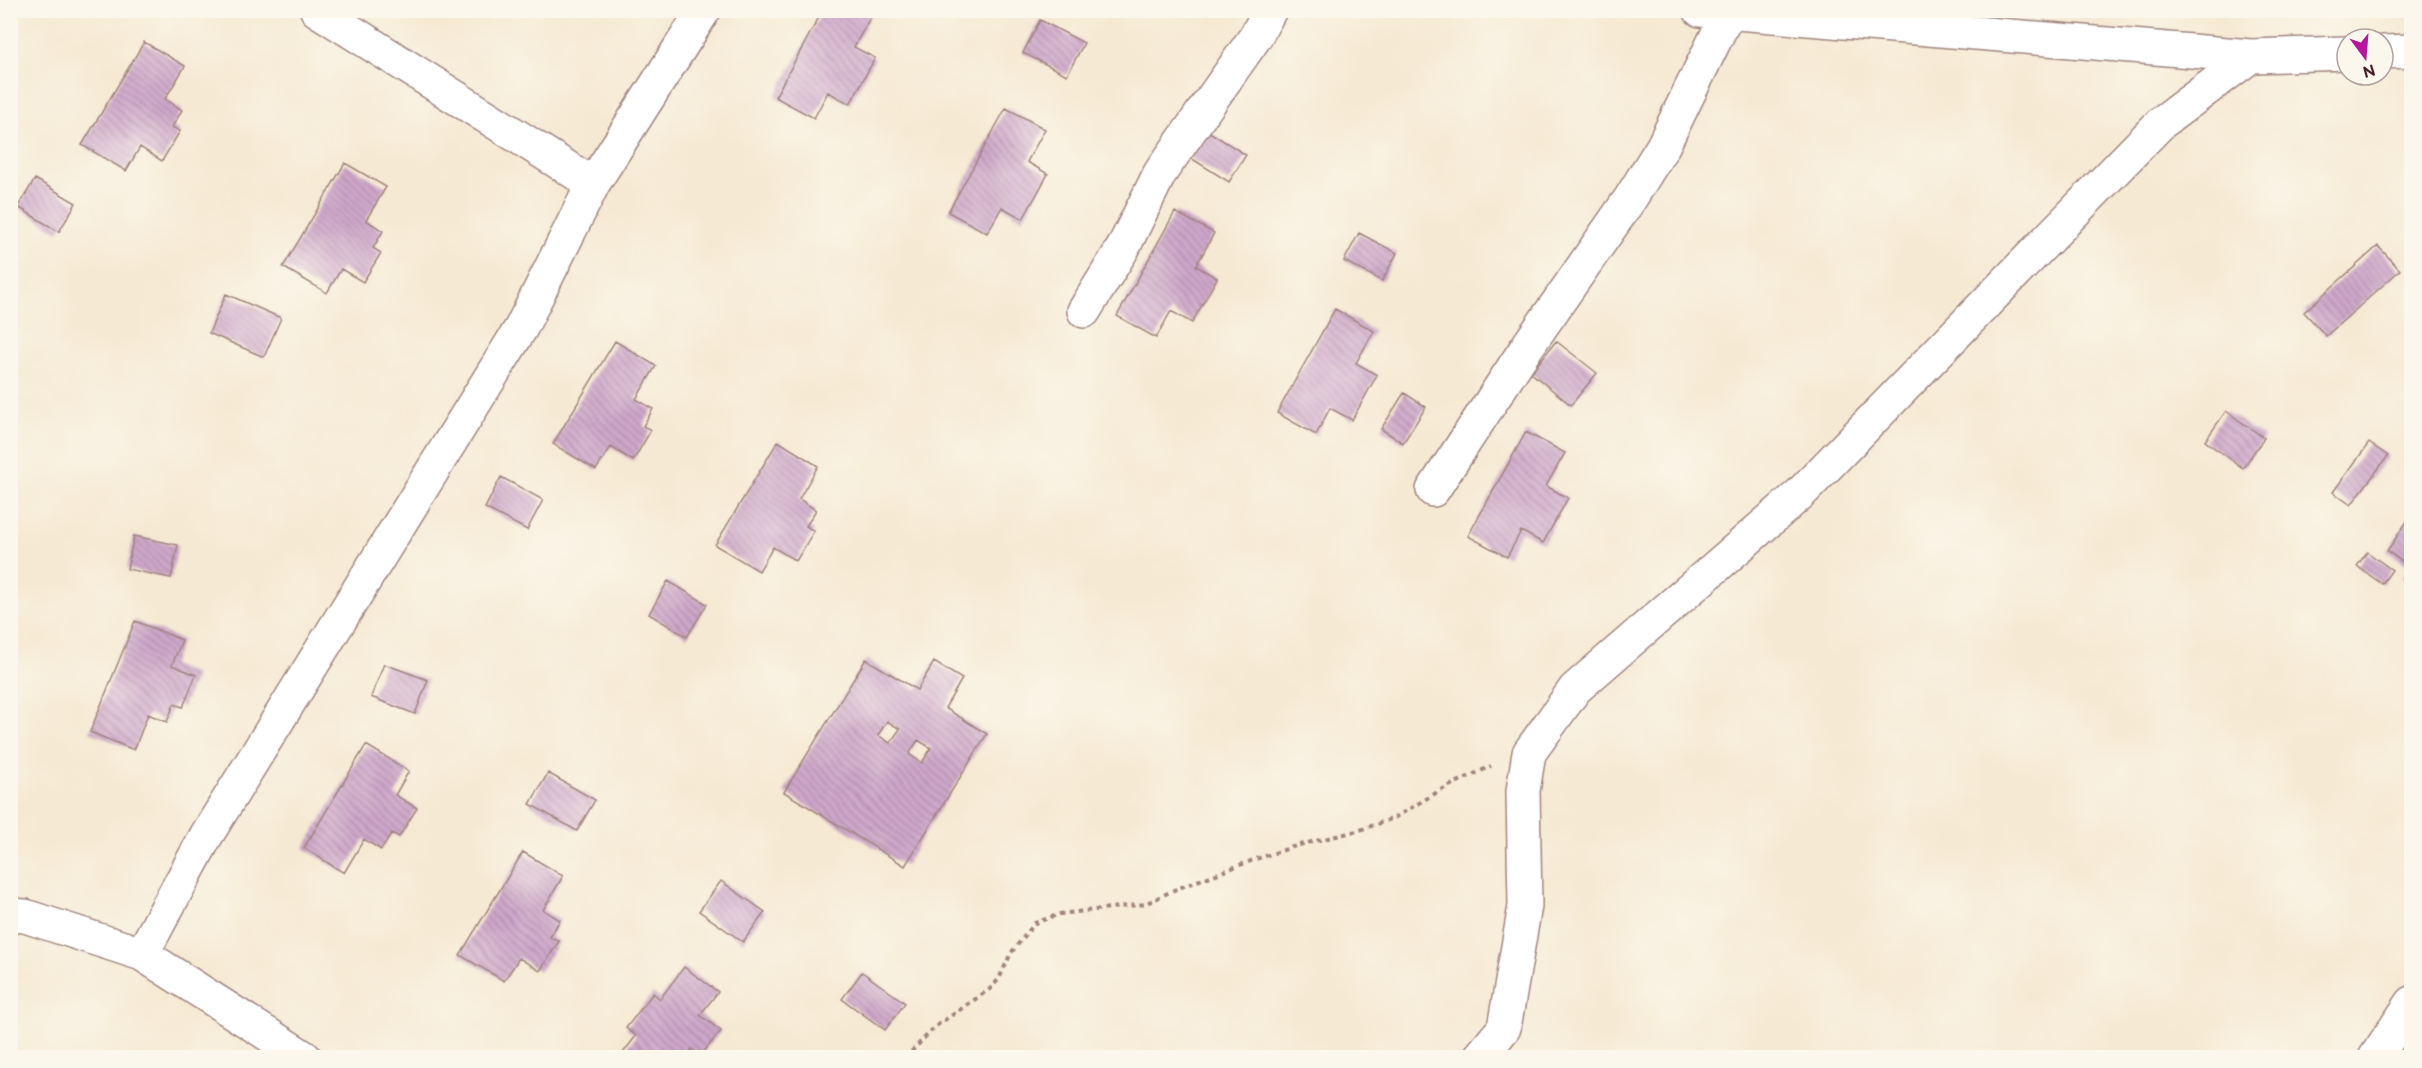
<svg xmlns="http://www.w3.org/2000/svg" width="2422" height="1068" font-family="'Balsamiq Sans',sans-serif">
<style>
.building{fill:url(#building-back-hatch);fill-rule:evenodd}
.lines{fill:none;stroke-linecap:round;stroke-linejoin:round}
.minor-casing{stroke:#a0847f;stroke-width:36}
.path{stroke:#a0847f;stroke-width:4;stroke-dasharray:4.5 4.5;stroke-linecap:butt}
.minor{stroke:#fff;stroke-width:33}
</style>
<defs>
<pattern id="building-back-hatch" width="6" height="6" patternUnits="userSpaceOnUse" patternTransform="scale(1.5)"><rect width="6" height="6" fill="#cfa8cb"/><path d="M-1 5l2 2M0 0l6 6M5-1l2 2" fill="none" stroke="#aa88a5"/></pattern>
</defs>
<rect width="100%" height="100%" fill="#fbf7ec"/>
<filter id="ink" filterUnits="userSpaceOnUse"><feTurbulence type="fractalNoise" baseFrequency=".0167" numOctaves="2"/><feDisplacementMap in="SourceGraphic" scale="12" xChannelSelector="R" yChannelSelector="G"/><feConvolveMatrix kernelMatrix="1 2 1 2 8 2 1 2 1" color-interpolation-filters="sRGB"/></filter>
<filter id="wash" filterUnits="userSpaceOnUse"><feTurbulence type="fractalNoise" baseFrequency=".008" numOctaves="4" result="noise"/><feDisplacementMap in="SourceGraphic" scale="24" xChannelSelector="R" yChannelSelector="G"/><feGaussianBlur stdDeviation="1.35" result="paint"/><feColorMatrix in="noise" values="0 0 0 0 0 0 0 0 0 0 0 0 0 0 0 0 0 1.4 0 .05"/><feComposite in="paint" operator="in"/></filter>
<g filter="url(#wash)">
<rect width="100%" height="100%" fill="#f6e9d3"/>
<g id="blocks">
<path class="building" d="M823,10H865L872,14L854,47L875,58L850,104L828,92L814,118L775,97Z
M1040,20L1084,43L1067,75L1023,53Z
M144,42L185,66L165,99L182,110L172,127L180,131L162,161L140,147L126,171L82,145Z
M1006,108L1045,129L1027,162L1048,174L1023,219L1002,207L987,233L948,212Z
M1203,128L1246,155L1229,182L1186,155Z
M345,163L386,187L366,220L383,231L373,248L381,253L363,282L341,269L327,293L283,267Z
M35,179L76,203L59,232L18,207Z
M1175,212L1214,233L1196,266L1217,278L1192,323L1171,311L1156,338L1117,316Z
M1359,233L1397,253L1382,281L1344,261Z
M2378,246L2400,270L2326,336L2304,312Z
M226,294L281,318L264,357L209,333Z
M1335,309L1374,331L1356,363L1377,375L1352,420L1330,408L1316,435L1277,413Z
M615,341L656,366L636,399L653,409L643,426L651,430L633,461L611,447L596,470L553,444Z
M1556,341L1597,373L1571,405L1531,373Z
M1404,393L1426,407L1403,443L1381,429Z
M2226,411L2264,438L2243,468L2205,441Z
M1526,432L1565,453L1546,486L1568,498L1543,543L1521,531L1507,557L1468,536Z
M778,441L818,466L799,499L816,510L806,526L814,531L796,561L773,547L759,571L715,545Z
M2369,443L2388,456L2351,505L2333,492Z
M501,477L543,500L527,530L485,508Z
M2412,514V584L2402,578L2410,567L2387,551Z
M134,536L178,545L171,578L127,569Z
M2367,552L2392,570L2382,584L2357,566Z
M668,581L707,604L687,637L649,614Z
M135,621L182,640L172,665L196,675L183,707L174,704L167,722L148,714L134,750L90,732Z
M866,659L917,690L934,662L962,679L945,708L987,734L905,866L784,792ZM887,721L900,729L890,743L878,735ZM918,740L931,748L922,763L909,754Z
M384,664L428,680L415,714L371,697Z
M366,745L409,771L395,795L417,808L399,837L392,833L381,850L364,839L344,873L304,848Z
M548,773L595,800L577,831L530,804Z
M523,852L563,876L543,910L560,920L550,937L559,941L540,971L519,958L504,981L460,955Z
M721,881L765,912L743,942L699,911Z
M684,967L718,992L700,1015L721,1031L701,1055L692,1049L686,1058H674L671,1055L669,1058H619L636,1036L626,1028L653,993L660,999Z
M862,972L905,1003L885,1030L842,999Z"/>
</g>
</g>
<g filter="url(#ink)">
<use href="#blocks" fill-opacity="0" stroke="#a0847f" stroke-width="1.5"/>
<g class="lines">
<defs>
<path id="minor" d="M317,10L593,184
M1700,10L2251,56L2347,53
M2383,52L2412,51
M1084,311L1123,248L1160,173L1256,36L1270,10
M1433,490L1527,347L1630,199L1663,146L1728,13
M10,915L25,916L142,954L305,1058
M142,954L206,836L521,328L593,184L704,10
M1479,1058L1504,1028L1525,906L1523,791L1529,753L1575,689L1800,494L2161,123L2251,56
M2375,1058L2412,1003"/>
</defs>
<use href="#minor" class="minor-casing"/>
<path class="path" d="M905,1058L936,1026L990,989L999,979L1011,953L1035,923L1060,914L1145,904L1176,889L1256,859L1299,845L1357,831L1394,818L1441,790L1491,766"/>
<use href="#minor" class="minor"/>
</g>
</g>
<rect width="2422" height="1068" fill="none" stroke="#fbf7ec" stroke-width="36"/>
<g transform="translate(2365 57) rotate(164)"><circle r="28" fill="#fbf7ec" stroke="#b4a19f" stroke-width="1.5"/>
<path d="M0-4.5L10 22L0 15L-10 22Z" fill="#b5179e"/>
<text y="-9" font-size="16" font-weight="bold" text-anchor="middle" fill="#4a1f2b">N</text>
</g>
</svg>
